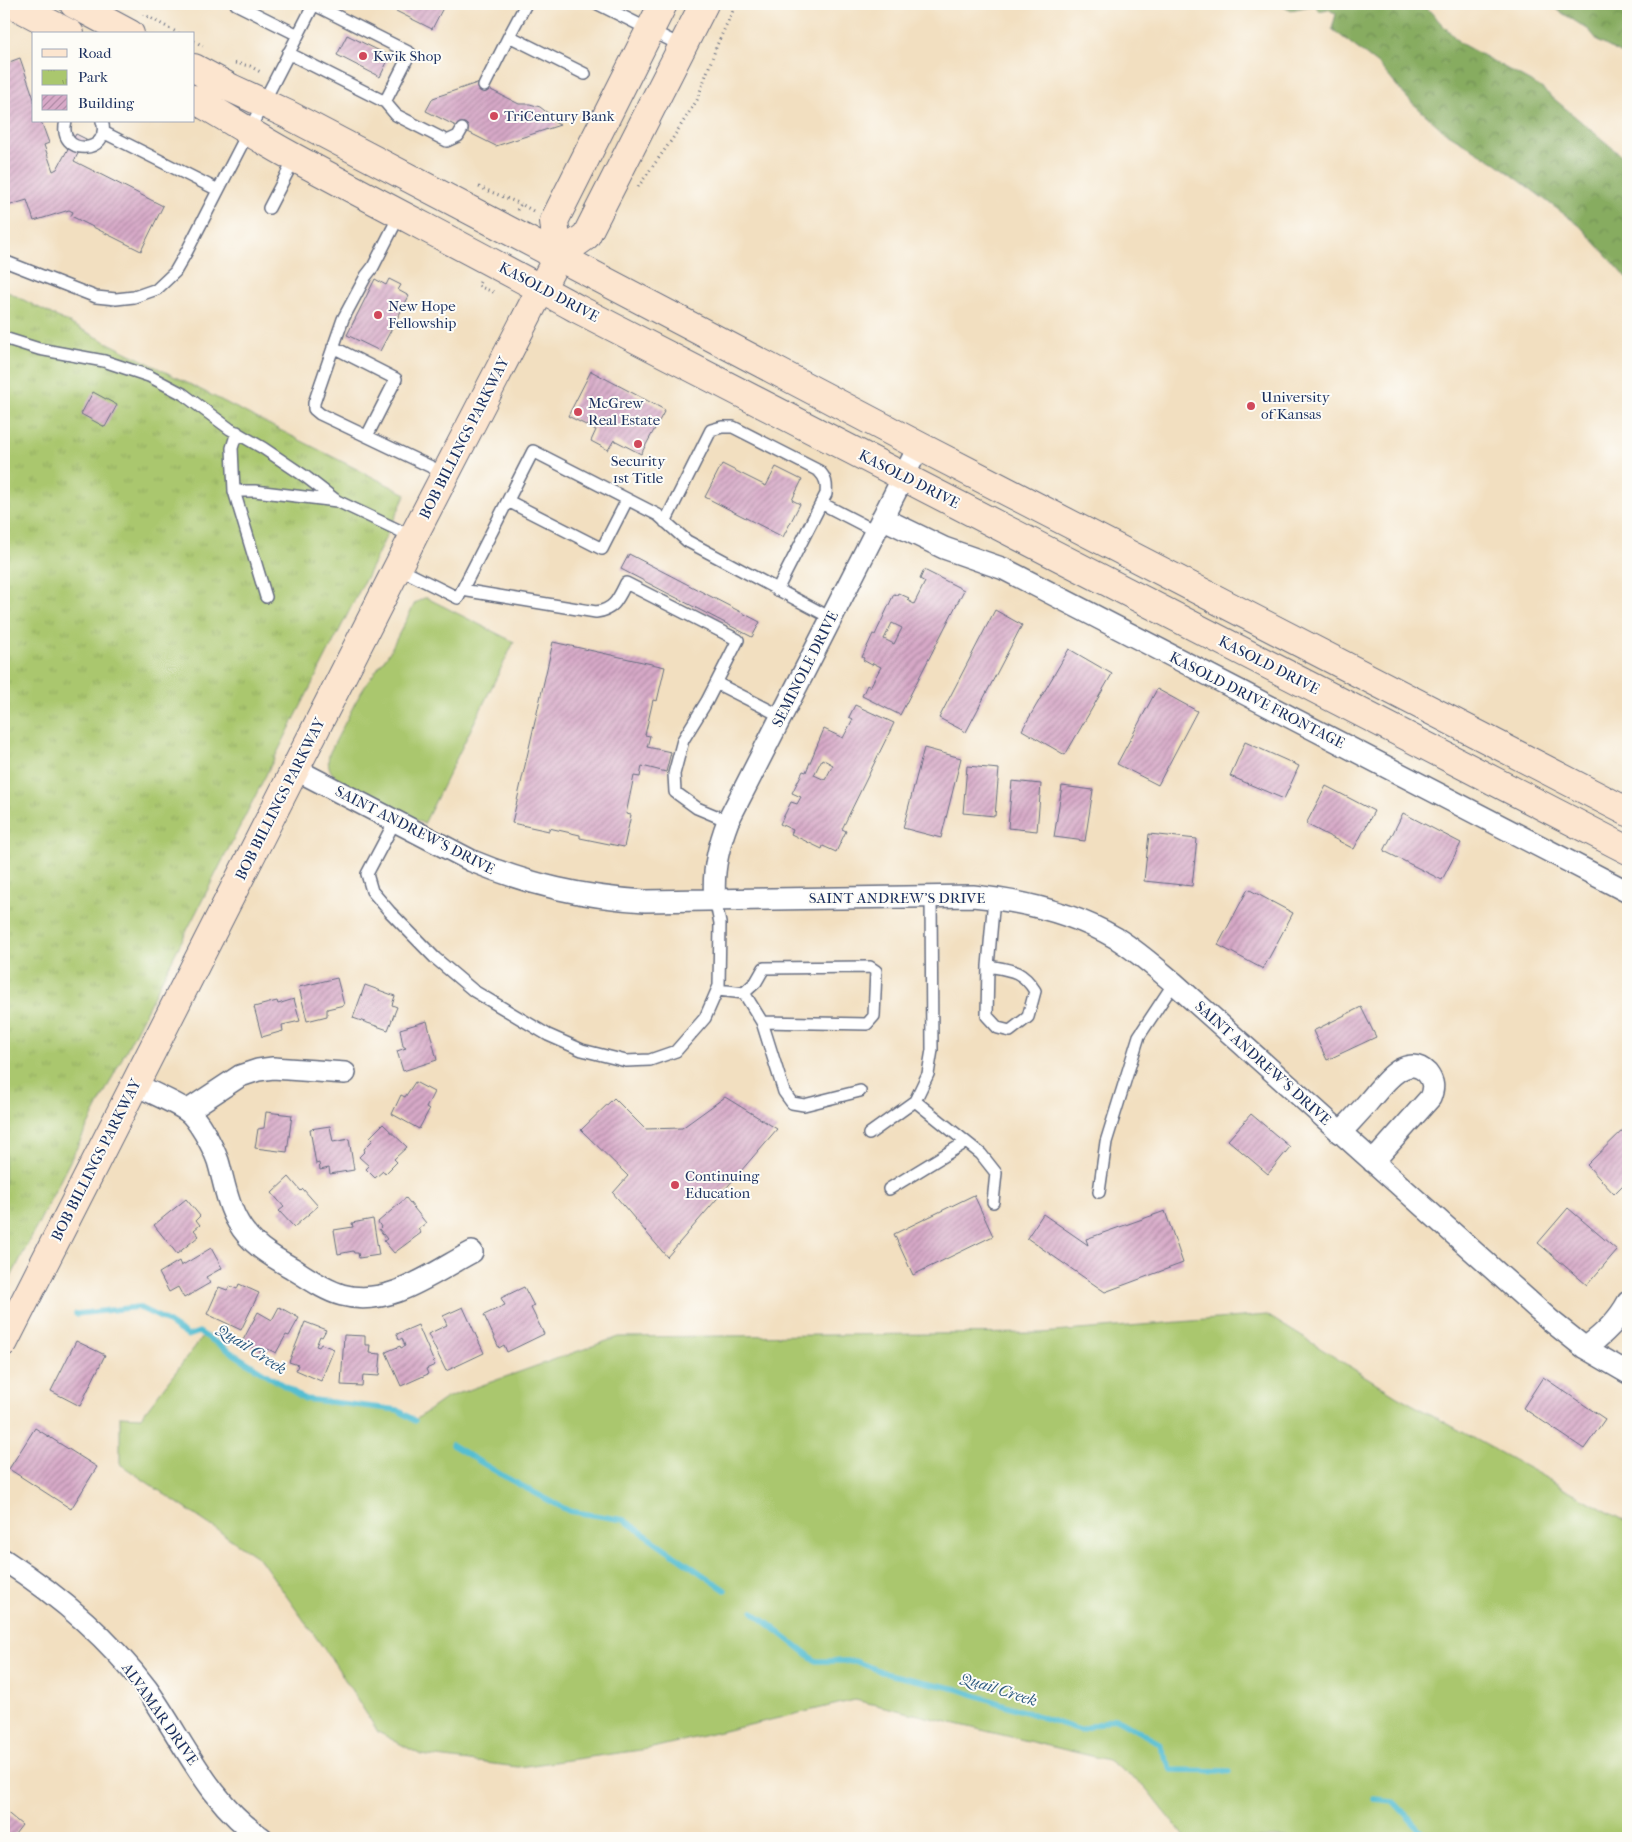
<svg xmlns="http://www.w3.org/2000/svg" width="1632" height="1842" font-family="'IM FELL French Canon',serif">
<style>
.grass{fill:#aac76e;stroke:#627b66}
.forest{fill:url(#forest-crowns);stroke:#516e60}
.park{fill:url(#park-tufts);stroke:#627b66}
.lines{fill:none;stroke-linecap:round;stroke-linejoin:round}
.stream{stroke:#55bed2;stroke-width:5.5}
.building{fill:url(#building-hatch);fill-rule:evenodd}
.service-casing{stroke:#666d80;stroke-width:14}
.minor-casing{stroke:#666d80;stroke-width:24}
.secondary-casing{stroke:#666d80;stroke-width:30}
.path{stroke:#666d80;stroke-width:3;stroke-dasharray:1 4;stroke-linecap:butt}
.service{stroke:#fff;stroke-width:11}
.minor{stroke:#fff;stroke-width:21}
.secondary{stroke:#fce5cf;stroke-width:28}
.poi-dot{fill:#d1495b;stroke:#fdfcf7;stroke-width:2}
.labels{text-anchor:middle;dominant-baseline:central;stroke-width:4;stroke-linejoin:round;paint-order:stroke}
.poi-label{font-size:15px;fill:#1b2f5e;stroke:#fdfcf7;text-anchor:start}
.street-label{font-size:15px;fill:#1b2f5e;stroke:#fdfcf7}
.water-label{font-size:16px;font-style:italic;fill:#2c5a81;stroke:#fdfcf7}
</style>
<defs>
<pattern id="forest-crowns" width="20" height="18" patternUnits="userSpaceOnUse" patternTransform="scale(1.25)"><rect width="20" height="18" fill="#87ac61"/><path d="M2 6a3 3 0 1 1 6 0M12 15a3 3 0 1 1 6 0" fill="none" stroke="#6e8c53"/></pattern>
<pattern id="park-tufts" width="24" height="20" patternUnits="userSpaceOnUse" patternTransform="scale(1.25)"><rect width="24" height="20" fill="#aac76e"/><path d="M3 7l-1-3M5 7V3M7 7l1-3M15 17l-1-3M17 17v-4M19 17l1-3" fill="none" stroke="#92ab62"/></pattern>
<pattern id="building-hatch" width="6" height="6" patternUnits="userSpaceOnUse" patternTransform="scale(1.25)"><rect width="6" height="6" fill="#d7a9c7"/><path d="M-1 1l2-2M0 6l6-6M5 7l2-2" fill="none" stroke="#ae8aa5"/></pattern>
</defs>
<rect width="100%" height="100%" fill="#fdfcf7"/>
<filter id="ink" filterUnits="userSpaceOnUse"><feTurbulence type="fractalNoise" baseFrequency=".02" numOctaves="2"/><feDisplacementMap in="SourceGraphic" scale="10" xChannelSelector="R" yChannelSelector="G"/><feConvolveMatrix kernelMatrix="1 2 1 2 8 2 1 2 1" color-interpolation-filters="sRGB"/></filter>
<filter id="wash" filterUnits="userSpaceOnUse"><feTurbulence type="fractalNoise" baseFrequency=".0096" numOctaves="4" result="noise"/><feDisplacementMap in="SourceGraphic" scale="20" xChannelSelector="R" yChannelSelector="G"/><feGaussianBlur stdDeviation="1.12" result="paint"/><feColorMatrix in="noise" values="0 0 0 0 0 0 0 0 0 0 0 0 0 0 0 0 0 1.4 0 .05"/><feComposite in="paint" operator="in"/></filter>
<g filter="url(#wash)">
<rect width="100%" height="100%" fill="#f2dfc0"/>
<path class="grass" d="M424,598H427L514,642L424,824L338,779C329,772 327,765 329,754L356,701L367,683L389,653L415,603Z
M1267,1315L1397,1396L1628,1523V1838H1186L1144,1786L1108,1760L855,1700L648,1749L518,1767L421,1755L378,1732L335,1664L260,1559L120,1464V1416L141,1417L204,1335L305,1399L398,1410L415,1420L446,1398L618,1337L1041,1333Z"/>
<path class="forest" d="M1280,4H1423L1460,43L1540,87L1628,161V279L1580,226L1496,163L1445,132L1408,99L1379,65L1332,29L1336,14L1328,9L1319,11L1315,5L1291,10Z
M1548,4H1628V57L1599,42L1589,30Z"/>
<path class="park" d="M4,290L406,494L373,564L4,1291Z"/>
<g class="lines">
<path class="stream" d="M76,1314L138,1307L161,1318L188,1336L199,1332L305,1399L398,1410L415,1421
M452,1445L507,1478L569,1511L624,1520L725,1590
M753,1612L816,1661H855L888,1674L957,1689L1080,1730L1115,1718L1159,1743L1171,1770L1230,1771
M1374,1799L1393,1801L1422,1832L1434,1838"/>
</g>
<g id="blocks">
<path class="building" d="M382,4H445L432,29Z
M347,35L390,56L380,77L337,55Z
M20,58L34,99V121H41L49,143L44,145L53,171L57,169L76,134L86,139L74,161L163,206L141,251L71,216L73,212L69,210L34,221L27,200L4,207V64Z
M477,83L519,104H530L540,107L549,114L554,122L560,125L496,146L426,111L433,98Z
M375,279L386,285L389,279L401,285L398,290L409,296L380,351L347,335Z
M591,371L665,410L641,454L614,440L608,450L591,441L596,430L568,416Z
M93,392L117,405L105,427L81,414Z
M722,464L766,486L776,467L802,480L792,500L800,504L783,537L705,497Z
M629,554L760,622L752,637L621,569Z
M924,570L964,590L900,715L862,696L867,685L870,687L881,667L873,663L872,665L863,660L864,658L862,657L873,634L875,635L894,594L897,595L898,593L909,598L907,600L914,604L925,582L920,579ZM892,623L902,628L894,644L884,639Z
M995,610L1022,625L966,732L939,718Z
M553,642L665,667L657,701L653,700L645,735L650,736L647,747L671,752L666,772L642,766L640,777L634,776L626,814L631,815L624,847L580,838V835L549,828V831L512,823Z
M1069,649L1112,674L1065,755L1022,730Z
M1157,689L1197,711L1158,785L1117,764Z
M855,705L894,723L842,829L846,831L836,852L823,846L822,849L791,834L793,830L780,824L791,802L797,804L801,797L792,793L803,771L806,772L824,729L843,738L853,719L849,717ZM822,759L833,765L825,780L814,775Z
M1245,742L1299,766L1284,799L1230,776Z
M924,748L961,758L941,838L903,828Z
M967,766L999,769L995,816L963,813Z
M1012,781L1041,784L1037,831L1008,828Z
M1062,786L1093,790L1085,841L1054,837Z
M1326,786L1374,811L1354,849L1306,824Z
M1403,813L1461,843L1442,880L1384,851Z
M1149,834L1197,839L1192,886L1144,881Z
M1248,889L1293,913L1263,969L1218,945Z
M337,978L344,1005L327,1009V1016L307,1021L299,987Z
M365,985L395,996L392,1005L397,1007L388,1030L353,1018Z
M294,999L300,1021L282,1025L283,1031L262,1037L254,1007L277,1001L278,1004Z
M1361,1007L1376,1037L1327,1060L1313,1031Z
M427,1021L437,1060L403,1071L397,1051L406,1048L403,1046L400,1029Z
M415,1082L434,1092L426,1108L429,1110L419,1129L392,1114L401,1095L405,1097Z
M725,1097L777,1129L667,1257L613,1193L628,1176L581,1130L614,1098L645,1129L682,1128Z
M266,1112L292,1115L287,1152L255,1148L258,1129L264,1128Z
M1251,1114L1290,1147L1268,1174L1228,1140Z
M383,1124L407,1147L394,1159L397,1162L385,1174L383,1171L375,1178L366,1169L369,1166L359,1157L365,1151L364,1149L373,1140L370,1137Z
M1628,1125V1180L1614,1194L1587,1165Z
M330,1126L333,1142L349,1139L354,1170L330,1174L329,1168L320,1170L319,1163L316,1164L310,1129Z
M289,1177L301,1191L303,1189L318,1206L294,1227L279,1211L284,1207L272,1193Z
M974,1195L993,1236L913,1275L894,1234Z
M406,1198L426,1223L418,1229L421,1233L394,1253L384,1241L387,1239L379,1229L381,1227L378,1222Z
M186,1199L200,1216L196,1220L200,1225L194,1230L199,1236L177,1254L154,1225Z
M1568,1208L1617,1250L1587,1285L1538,1243Z
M1165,1211L1183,1263L1105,1292L1027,1238L1043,1214L1088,1245L1086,1239Z
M373,1219L379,1255L359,1258L358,1253H354L353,1251L338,1254L334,1230L353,1227L352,1223Z
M211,1248L222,1268L206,1277L210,1283L184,1298L178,1287L169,1292L159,1273L179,1261L181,1266Z
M239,1284L259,1293L241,1330L207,1314L219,1287L227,1290L230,1286L237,1289Z
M524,1287L534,1306L531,1308L544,1334L507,1352L504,1345L499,1348L484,1315L505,1305L501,1298Z
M279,1307L299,1318L289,1336L286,1335L276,1353L268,1349L265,1354L242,1342L258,1312L272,1320Z
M463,1307L484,1353L446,1371L428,1334L447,1325L443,1316Z
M305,1322L326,1330L322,1337L320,1336L316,1346L319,1347L321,1344L334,1349L321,1381L296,1370L298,1365L289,1362Z
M418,1325L435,1365L426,1369L428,1374L401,1386L386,1352L400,1346L401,1348L405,1346L402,1338L399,1340L397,1334Z
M344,1335L365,1336V1345H370L369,1353L381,1354L379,1376L363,1375L362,1386L341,1385Z
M76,1341L105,1355L80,1406L51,1391Z
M1543,1377L1605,1419L1584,1449L1523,1408Z
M35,1428L97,1467L71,1509L9,1469Z
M4,1810L22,1825L12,1838L4,1833Z"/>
</g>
</g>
<g filter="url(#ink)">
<use href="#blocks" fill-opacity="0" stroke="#666d80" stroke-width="1"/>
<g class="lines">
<defs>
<path id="service" d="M236,4L298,35
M526,4L509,36L585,74
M598,4L682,46
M288,53L385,102L410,53L313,4
M484,86L509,36
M385,102L396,115L447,141L458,136L462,129
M66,121C56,157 113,155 102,121
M103,132L218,190
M269,208L295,158
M400,214L373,267L366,276L343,319L314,403V409L320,414L446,474
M4,261L96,297L116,299L134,297L157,289L175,272L187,251L314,4
M4,338L39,349L104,361L149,376L183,394L230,429L263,448L306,477L337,501
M333,347L396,379L367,436
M234,491L232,448L237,432
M508,501L602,549L627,500
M821,503L875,531
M665,522L711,430L722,427H733L819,471C826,478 827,484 826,494L777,590
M398,568L458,598L533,451L658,515L687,541L831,618
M462,590L596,612C614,610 618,599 626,583L738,640L707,701L683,740L674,774L675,792L697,808L728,821
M266,597L234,491H255L337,501L413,537
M716,683L781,716
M395,821L367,874L372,891L390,912L435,958L474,991L548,1035L582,1050L626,1061L650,1060L676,1051L705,1018L719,986L720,923L715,899
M988,966C1011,970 1022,970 1035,991L1028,1017L1010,1031L998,1028L987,1016L988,966L994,898
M718,990L744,993L756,982L764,968L870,967L876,971L874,1016L867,1024L762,1022L744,993
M762,1022L784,1092L792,1103L804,1105L860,1091
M915,1101L981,1154L996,1173L993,1202
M869,1134L915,1101L928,1074L932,1050L931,895
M889,1189L966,1142
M1099,1192L1106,1142L1139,1036L1174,983"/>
<path id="minor" d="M882,518L944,548L1004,569L1628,892
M295,769L472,861C530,885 583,897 645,901L973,896C1023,901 1072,912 1116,938C1137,951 1155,967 1174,983L1551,1321L1585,1348L1628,1373
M715,899C712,872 718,847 728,821L919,446
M135,1084C151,1093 170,1100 186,1110C198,1118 213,1147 218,1161C224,1181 227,1204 238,1222C250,1244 271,1256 292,1268C308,1278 324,1290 342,1295C389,1308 432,1273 472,1252
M187,1111L240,1076L258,1070L273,1068L345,1073
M1340,1133C1350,1122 1360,1112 1369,1101C1382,1086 1406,1051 1427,1073C1434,1082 1434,1088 1430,1098L1373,1162
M1585,1348C1603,1335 1618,1321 1628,1302
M4,1560C58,1595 108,1637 147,1689C183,1740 209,1803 262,1838"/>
<path id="secondary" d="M13,4L70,34
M74,4L130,34
M194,68L231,88L287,114L919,446L1628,812
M194,99C228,118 261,140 295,158C389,209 483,257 576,308L1628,850
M558,256L554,221L663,4
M4,1342L413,537L558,256L586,236L704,4"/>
</defs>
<use href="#service" class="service-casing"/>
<use href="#minor" class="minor-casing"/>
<use href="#secondary" class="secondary-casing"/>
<path class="path" d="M143,14L180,34
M194,41L203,46
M235,63L250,66L262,73
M479,187L521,204
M638,187L671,141L697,100L717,45L736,4
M517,210L521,204L535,212
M480,282L478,286L496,293"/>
<use href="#service" class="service"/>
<use href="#minor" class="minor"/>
<use href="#secondary" class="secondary"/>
</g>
</g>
<g class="poi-dot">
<circle cx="363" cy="56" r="5"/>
<circle cx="494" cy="116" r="5"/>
<circle cx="378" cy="315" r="5"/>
<circle cx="1251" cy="406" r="5"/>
<circle cx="578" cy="412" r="5"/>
<circle cx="638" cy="444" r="5"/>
<circle cx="675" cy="1185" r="5"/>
</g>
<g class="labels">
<g class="poi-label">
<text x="373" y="56">Kwik Shop</text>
<text x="504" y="116">TriCentury Bank</text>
<text x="388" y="306">New Hope<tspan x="388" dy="17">Fellowship</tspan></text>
<text x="1261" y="397">University<tspan x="1261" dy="17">of Kansas</tspan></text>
<text x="588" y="403">McGrew<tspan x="588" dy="17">Real Estate</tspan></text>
<text x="638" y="461" text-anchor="middle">Security<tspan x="638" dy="17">1st Title</tspan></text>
<text x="685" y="1176">Continuing<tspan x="685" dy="17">Education</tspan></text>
</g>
<g class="street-label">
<text transform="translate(549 292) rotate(28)">KASOLD DRIVE</text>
<text transform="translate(464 438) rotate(-63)">BOB BILLINGS PARKWAY</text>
<text transform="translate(909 479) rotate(27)">KASOLD DRIVE</text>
<text transform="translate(1269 665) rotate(27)">KASOLD DRIVE</text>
<text transform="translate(805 669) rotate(-63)">SEMINOLE DRIVE</text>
<text transform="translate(1257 700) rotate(27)">KASOLD DRIVE FRONTAGE</text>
<text transform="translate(280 799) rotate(-63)">BOB BILLINGS PARKWAY</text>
<text transform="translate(415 830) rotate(27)">SAINT ANDREW'S DRIVE</text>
<text x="897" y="898">SAINT ANDREW'S DRIVE</text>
<text transform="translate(1263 1063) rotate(42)">SAINT ANDREW'S DRIVE</text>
<text transform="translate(96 1160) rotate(-63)">BOB BILLINGS PARKWAY</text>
<text transform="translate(160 1714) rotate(55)">ALVAMAR DRIVE</text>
</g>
<g class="water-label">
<text transform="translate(252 1349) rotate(33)">Quail Creek</text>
<text transform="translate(999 1689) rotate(18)">Quail Creek</text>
</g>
</g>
<rect width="1632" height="1842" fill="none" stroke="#fdfcf7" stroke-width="20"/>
<rect x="32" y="32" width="162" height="90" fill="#fdfcf7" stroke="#a3aaba"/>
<rect x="42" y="49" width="25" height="8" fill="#fce5cf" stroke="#a3aaba"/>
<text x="78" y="58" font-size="15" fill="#1b2f5e">Road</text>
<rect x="42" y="70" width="25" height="15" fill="url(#park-tufts)" stroke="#a3aaba"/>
<text x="78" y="82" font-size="15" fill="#1b2f5e">Park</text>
<rect x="42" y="95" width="25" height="15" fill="url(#building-hatch)" stroke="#a3aaba"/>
<text x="78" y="108" font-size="15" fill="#1b2f5e">Building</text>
</svg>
